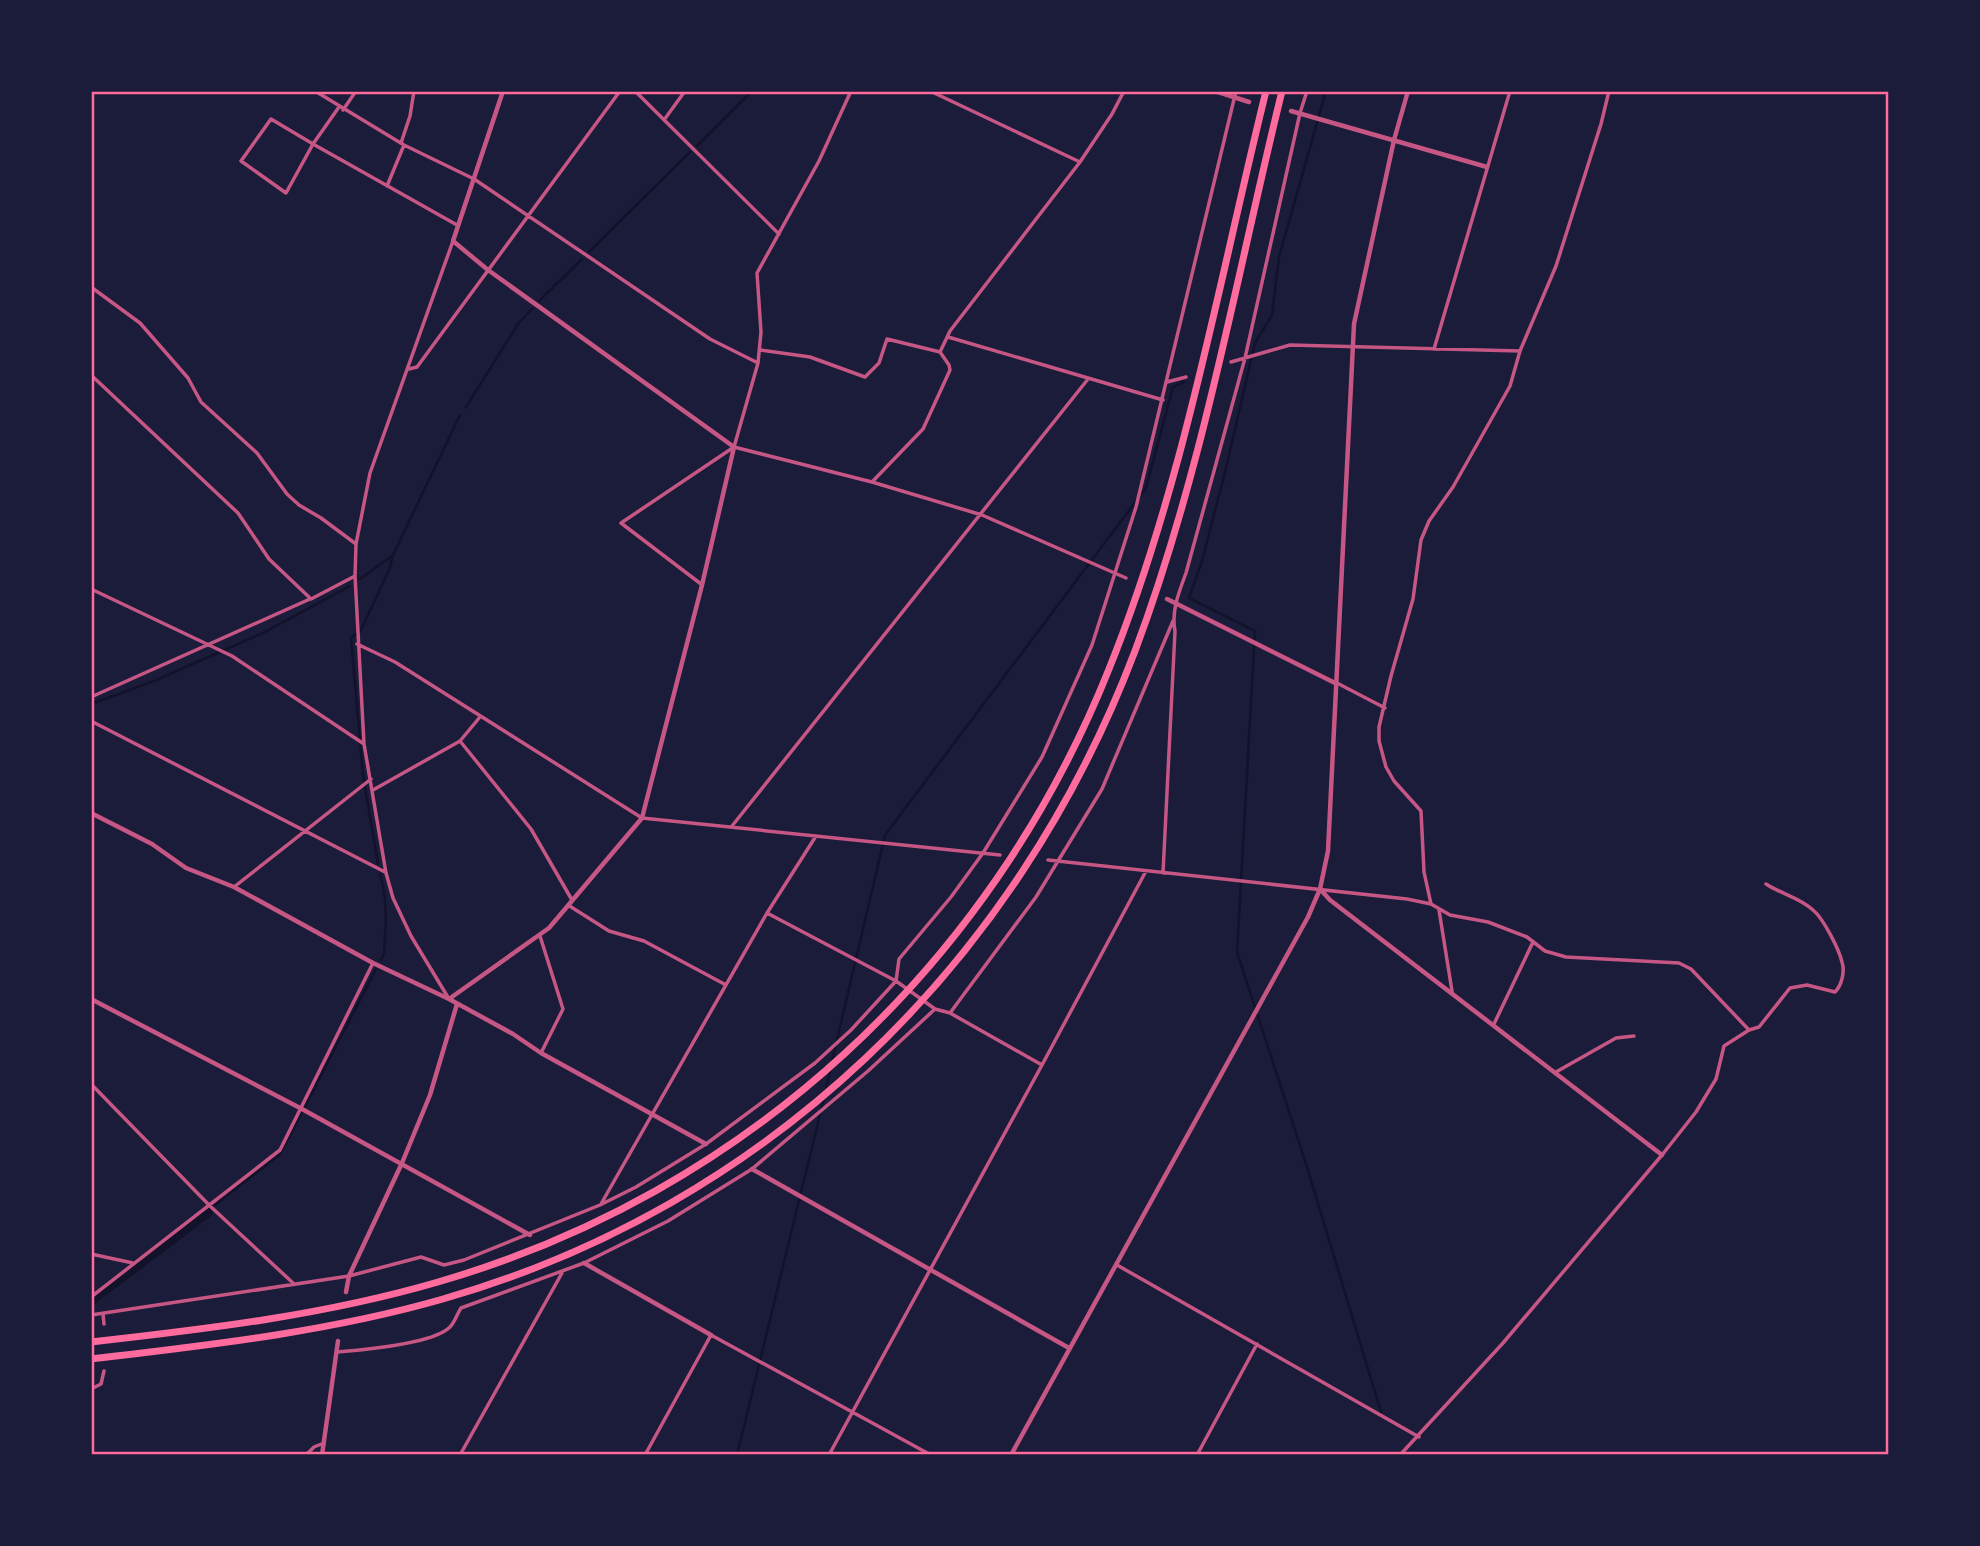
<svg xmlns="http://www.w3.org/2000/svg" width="1980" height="1546" font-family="Signika,sans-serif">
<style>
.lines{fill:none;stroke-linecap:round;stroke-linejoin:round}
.stream{stroke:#12122b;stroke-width:2.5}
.canal{stroke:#12122b;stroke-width:10}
.minor{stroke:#c65784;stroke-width:3.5}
.tertiary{stroke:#c65784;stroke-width:4.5}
.motorway{stroke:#ff6b9d;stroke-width:7}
.neatline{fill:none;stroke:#ff6b9d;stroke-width:2.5}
</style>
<rect width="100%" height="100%" fill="#1b1b3a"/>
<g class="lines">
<path class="stream" d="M1326,91L1279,257L1272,315L1255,343L1226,468L1202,561L1189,598L1255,631L1237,952L1307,1167L1381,1412
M697,146L752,91
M589,252L690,152
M539,301L582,259
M466,407L518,324L532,309
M360,579L393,555L460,415
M91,704L154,681L263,633L350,586
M378,864L363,775L351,638L361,630L389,570L393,555
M380,874C388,901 386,925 384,954L381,960
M832,1061L885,835L1146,488L1173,387L1184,382
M826,1088L831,1067
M215,1205L279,1155L285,1145L376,969
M737,1455L825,1094"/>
<path class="canal" d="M101,1293L208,1212
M91,1301L97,1296"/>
<path class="minor" d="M315,91L404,145L474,179L710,339L758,363
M635,91L779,234
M930,91L1080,162
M339,107L313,144L457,225
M343,110L356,91
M271,119L313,144L286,193L241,161Z
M664,120L685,91
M401,143L410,116L414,91
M387,186L404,145
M91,287L140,323L188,378L201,402L257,453L287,494L299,505L321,518L356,544
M948,337L1163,400
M1434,349L1510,91
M760,350L810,357L865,377L879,363L887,339L940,352
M1231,362L1290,345L1520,351
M409,369L417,367L620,91
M91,375L238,513L269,559L311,599L355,576
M1167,382L1186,377
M734,447L872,482L982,515L1126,578
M872,482L923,429L950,370L949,365L940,352L950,331L1080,162L1112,114L1124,91
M701,584L621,523L734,447L758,363L761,332L757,273L819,161L851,91
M91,589L232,656L364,744
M357,644L395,662L642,818L1000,855
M1337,683L1385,708
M91,697L310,599
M91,721L385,872
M460,741L531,829L572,900
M373,790L460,741L480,717
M732,826L1088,379
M1048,860L1407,899L1431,904L1450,915L1488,922L1527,937L1545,951L1566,957L1679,963L1691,969L1749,1030L1724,1046L1716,1079L1696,1112L1662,1155L1503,1343L1400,1455
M1163,873L1175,631C1171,611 1179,592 1186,573L1245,358L1300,113L1307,91
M234,887L371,779
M1431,904L1424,872L1421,811L1394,781L1386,767L1379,741V727L1391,676L1413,599L1421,540L1429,521L1453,487L1510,386L1520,351L1556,266L1601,124L1609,91
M568,905L609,931L644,941L726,985
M1439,910L1452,991
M767,913L896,981L935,1009L950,1013L1042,1065
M540,936L563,1009L541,1053
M449,999L411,936L393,898L386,873L364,744L355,576L356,544L370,473L453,241
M950,1013L1036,897L1102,789L1173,621
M1494,1024L1533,942
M1749,1030L1759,1027L1790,988L1807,985L1835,992C1842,985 1845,971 1842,962C1839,949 1823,918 1813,910C1799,897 1781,894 1766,884
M1556,1072L1616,1038L1634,1036
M91,1084L210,1206L293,1283
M601,1204L767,913L816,836
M91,1254L133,1263
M1117,1265L1419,1437
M91,1297L280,1150L373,963
M103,1314L104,1324
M91,1315L349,1276L421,1257L444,1265L464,1260L600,1205L636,1187L706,1144L815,1063L851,1030L896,981L899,959L951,897L983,853L1042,757L1092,645L1136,507L1236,91
M337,1352C362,1350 433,1344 450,1327C455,1322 457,1314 461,1308L584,1263L668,1221L752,1169L868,1071L935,1009
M91,1389L101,1384L104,1371
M306,1455L314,1447L324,1443
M460,1455L562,1273
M645,1455L711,1335L931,1455
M829,1455L1042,1065L1146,871
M1197,1455L1257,1344"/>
<path class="tertiary" d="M1215,91L1249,102
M1291,111L1487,167
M1167,599L1335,683
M91,813L152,844L186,868L234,887L373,963L449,999L513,1034L541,1053L706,1144
M1320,889L1330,900L1662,1155
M91,999L302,1109L530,1235
M449,999L549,928L642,818L702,585L734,447L488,270L453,241L503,91
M752,1169L1069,1348
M584,1263L711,1335
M346,1292L349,1276L402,1163L430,1095L457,1004
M322,1455L338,1341
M1011,1455L1308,917L1320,889L1328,851L1354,324L1394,140L1408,91"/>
<path class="motorway" d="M91,1342C208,1329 325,1315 438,1282C746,1193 990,967 1109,669C1184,483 1218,285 1266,91
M91,1359C209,1345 328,1332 443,1299C767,1206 1016,965 1135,651C1203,470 1236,278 1282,91"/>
</g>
<rect width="1980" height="1546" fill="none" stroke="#1b1b3a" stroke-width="186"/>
<rect x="93" y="93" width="1794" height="1360" class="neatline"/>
</svg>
